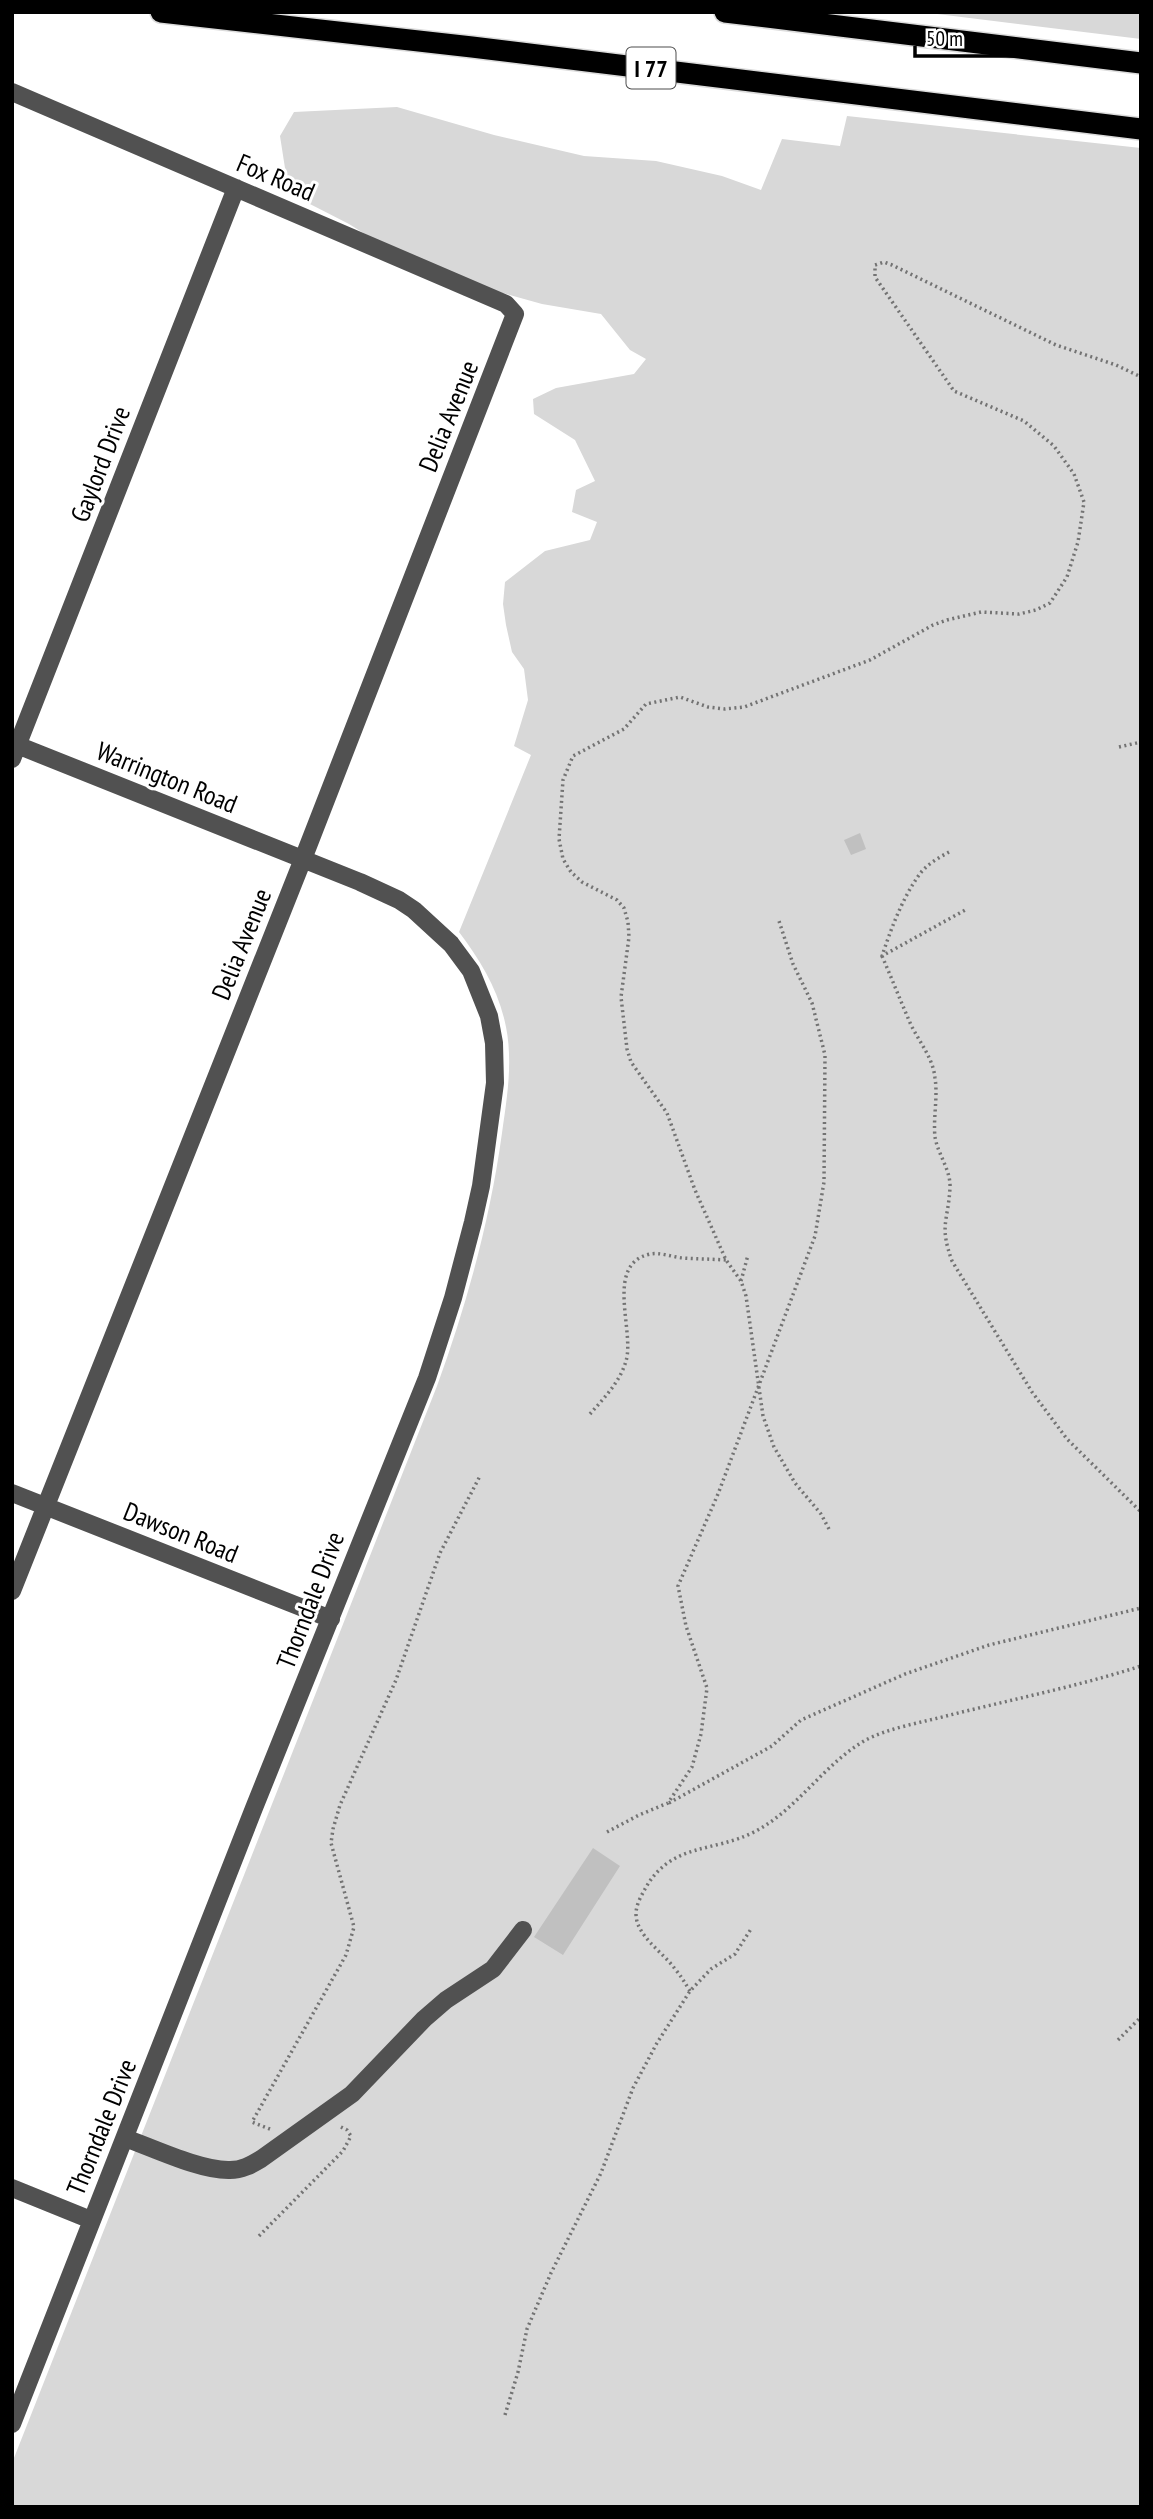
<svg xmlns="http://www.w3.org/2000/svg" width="1153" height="2519" font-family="'PT Sans Narrow',sans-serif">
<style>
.green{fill:#d8d8d8}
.building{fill:#c0c0c0}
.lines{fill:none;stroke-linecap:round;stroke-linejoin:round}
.highway-casing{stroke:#dbdbdb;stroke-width:24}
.path{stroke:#737373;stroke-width:3.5;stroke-dasharray:2 3.5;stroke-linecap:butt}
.minor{stroke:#515151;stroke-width:18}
.highway{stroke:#000;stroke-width:21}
.labels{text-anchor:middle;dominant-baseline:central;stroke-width:6;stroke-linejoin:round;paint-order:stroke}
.shield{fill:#fff;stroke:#4c4c4c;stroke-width:2}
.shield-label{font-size:24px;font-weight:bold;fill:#000}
.street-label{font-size:26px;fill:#000;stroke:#fff}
</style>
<rect width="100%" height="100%" fill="#fff"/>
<path class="green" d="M921,12H1141V39Z
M397,107L494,135L584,156L656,161L722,176L761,190L782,139L840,146L847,116L1141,148V2507H12V2463L437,1386C467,1304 490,1220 502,1133C507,1098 513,1062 506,1027C499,991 481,961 459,932L531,755L514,746L528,700L524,669L512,652L506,625L503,604L505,582L545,551L590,540L597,522L572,512L576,490L595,481L575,440L534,414L533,399L556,388L634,374L646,359L630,350L601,314L542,304L470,284L376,241L349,224L306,202L287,181L280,136L294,112Z"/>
<path class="building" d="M860,833L866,849L851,855L844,840Z
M593,1848L620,1866L563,1955L534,1937Z"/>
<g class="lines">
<defs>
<path id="highway" d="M161,12L472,47L1141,129
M725,12L1141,63"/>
</defs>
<use href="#highway" class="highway-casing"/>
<path class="path" d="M1119,747L1141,742
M949,852C938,858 926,865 919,875C902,899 891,929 882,956L967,909
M882,956C892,979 901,1002 911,1025C920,1043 933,1058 935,1078C938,1097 933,1118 935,1137C938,1155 951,1170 950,1188C948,1222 939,1225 952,1261L1032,1392L1067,1439L1141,1512
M741,1281L748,1255
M590,1414C604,1398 620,1382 626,1361C635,1331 604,1264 650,1254C660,1252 672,1257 683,1258C697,1259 711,1259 726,1260
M829,1529L821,1514L795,1483L774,1447L763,1416L746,1296L741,1281L726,1260L695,1190L667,1113L631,1062L627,1049L621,997L629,937L628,922L624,908L617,900L582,882L571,872L563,859L559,839L563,780L573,756L624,729L646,704L680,697L708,707L725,709L744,707L870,660L933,625L947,620L981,612L1019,614L1036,610L1050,603L1067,577L1078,542L1084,502L1074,474L1054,446L1024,421L954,391L875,277V265L884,262L892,265L1056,345L1116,365L1141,377
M669,1803L772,1746L801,1720L905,1674L989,1645L1141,1608
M607,1832L639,1815L668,1803L692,1767L701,1734L707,1688L686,1626L678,1586L718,1494L815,1236L824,1182L825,1055L812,1003L793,964L779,921
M690,1991C685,1983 681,1976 675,1969C663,1952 636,1936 636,1914C636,1905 641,1896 645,1889C671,1842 713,1853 754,1832C797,1810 823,1765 864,1741C887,1728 924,1722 950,1715C1014,1699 1079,1686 1141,1666
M1118,2040L1141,2017
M270,2129L252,2122L346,1955L354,1927L331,1843L333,1829L340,1805L396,1680L440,1553L480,1476
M259,2236L343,2151L351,2136L347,2130L339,2126
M505,2415L518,2372L527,2329L551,2273L601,2173L633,2088L657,2043L690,1991L711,1969L735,1954L751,1929"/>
<path class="minor" d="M12,92L506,304L515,314L303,859L12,1591
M12,743L360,882L399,900L414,910L451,944L471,971L489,1016L494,1043L495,1083L481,1186L473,1222L453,1298L427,1378L254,1808L12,2424
M12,759L236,188
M12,1493L331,1619
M125,2138C153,2148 201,2171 230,2170C242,2170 251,2165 261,2159L352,2094L424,2019L446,2000L493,1969L523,1930
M12,2188L91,2220"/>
<use href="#highway" class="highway"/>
</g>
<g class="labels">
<rect class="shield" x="626.5" y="47.5" width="49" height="41" rx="5"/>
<g class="shield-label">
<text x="651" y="68">I 77</text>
</g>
<g class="street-label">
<text transform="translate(276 177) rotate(23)">Fox Road</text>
<text transform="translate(448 416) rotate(-68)">Delia Avenue</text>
<text transform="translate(100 464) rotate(-69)">Gaylord Drive</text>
<text transform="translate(167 777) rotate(22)">Warrington Road</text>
<text transform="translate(241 944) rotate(-68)">Delia Avenue</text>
<text transform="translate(181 1532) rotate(22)">Dawson Road</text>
<text transform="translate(310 1600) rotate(-69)">Thorndale Drive</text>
<text transform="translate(101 2127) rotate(-68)">Thorndale Drive</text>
</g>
</g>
<rect width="1153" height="2519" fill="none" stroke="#000000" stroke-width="28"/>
<path d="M915 46v10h142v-10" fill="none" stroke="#000000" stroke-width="3.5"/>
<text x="926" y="46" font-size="21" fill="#000000" stroke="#ffffff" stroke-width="5" paint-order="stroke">50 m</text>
</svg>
